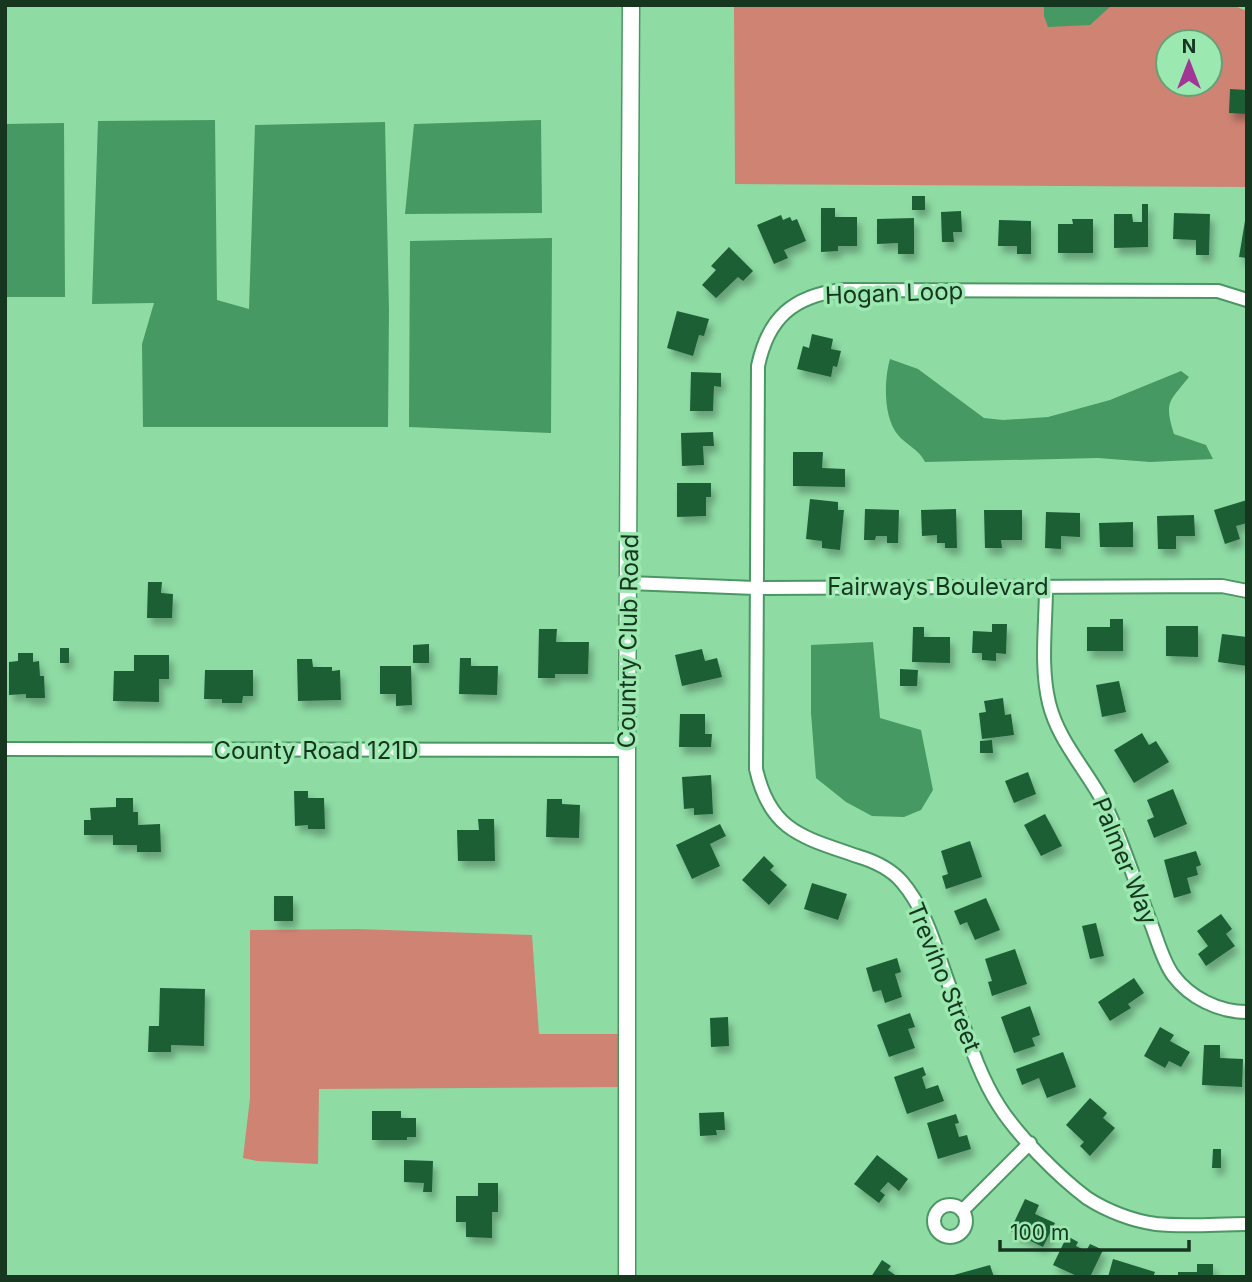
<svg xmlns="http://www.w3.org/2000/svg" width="1252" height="1282" font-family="Inter,sans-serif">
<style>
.green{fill:#cf8373;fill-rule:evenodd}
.water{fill:#469962}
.building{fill:#1d5e36;filter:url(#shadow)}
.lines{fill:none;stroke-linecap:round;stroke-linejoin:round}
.minor-casing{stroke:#4b9764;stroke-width:16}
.tertiary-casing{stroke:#4b9764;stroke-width:19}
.minor{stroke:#fff;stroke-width:12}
.tertiary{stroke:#fff;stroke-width:16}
.labels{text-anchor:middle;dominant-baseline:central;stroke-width:7;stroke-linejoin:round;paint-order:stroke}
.street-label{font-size:24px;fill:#163620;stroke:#9be8b0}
</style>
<defs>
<filter id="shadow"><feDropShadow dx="4" dy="7" stdDeviation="3.5" flood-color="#0004"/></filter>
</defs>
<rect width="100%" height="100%" fill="#8edba4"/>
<path class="green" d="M734,5H1232L1247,11V187L735,184ZM1168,42H1210V84H1168Z
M357,929L532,935L539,1034H620V1087L319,1089L318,1164L257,1161L243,1158L250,1098V930Z"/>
<path class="water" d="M1044,5H1112L1090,25L1048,27L1044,16Z
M215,120L217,300L249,309L255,125L385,122L389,310L388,427H143L142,344L154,303L92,304L98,121Z
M541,120L542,213L405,214L414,124Z
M64,123L65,297H5V124Z
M552,238L551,433L409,427L410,241Z
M890,359L918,369L984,418L1003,420L1048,417L1110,400L1181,371L1189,377C1169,402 1164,402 1174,434L1206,445L1213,459L1150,462L1098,458L925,462C919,449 906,445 898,435C883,417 884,380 890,359Z
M873,642L880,718L921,730L933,790L921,810L904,817L872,816L846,802L816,778L811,713V645Z"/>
<path class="building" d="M1230,89L1247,90V114L1229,113Z
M912,196H925V210H912Z
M1142,204H1148V247L1114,248V214H1132L1133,222H1142Z
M821,208H835V217H857V246H838V251L821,252Z
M961,211L962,232H953L954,242H942L941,212Z
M1174,213L1210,214L1209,255H1196V240L1173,239Z
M781,215L783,220L790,217L792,221L797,219L806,241L784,250L788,258L774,264L757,225Z
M914,218V254H898V243L877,244V219Z
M1072,219H1093V253H1058V224H1073Z
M999,220L1031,221V254H1017V246H998Z
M1245,221H1247V258L1239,257Z
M729,247L753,271L743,281L738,277L716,298L702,285L716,270L711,266Z
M677,311L709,319L704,336L699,335L693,356L667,348Z
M812,334L833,339L831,349L841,351L837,367L833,366L831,377L797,369L803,346L809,348Z
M691,372L721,373V387L714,386L713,411H690Z
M713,432L714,446H703L704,465L682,466L681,433Z
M793,452H823L822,468L845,469V487L793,486Z
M677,483H711V497H706V516L677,517Z
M810,499L838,502V510H844L840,550L822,548V541L806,539Z
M1247,500V523L1236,526L1240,539L1225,544L1214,510Z
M865,509L899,510L898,543H887V536H876L875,540H864Z
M956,509L957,548H945V543H937V535L922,536L921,510Z
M984,510H1022V540H1001L1002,548H985Z
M1046,512L1080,513V537L1061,536V549L1045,548Z
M1194,515L1195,536H1176V549H1158L1157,516Z
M1133,522V547H1100L1099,523Z
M148,582H162L161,593L173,594L172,618H147Z
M1110,619H1123V651H1087V627H1110Z
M992,624H1007L1006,654L996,653V661L982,660V653H972L973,631L992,632Z
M1166,626H1198V657L1166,656Z
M913,627H924V637H950V663L912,662Z
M539,629H557L556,642H589L588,674H555V678H538Z
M1222,634L1247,637V666L1218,662Z
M429,644V663H413V645Z
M60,648H69V663H60Z
M702,649L705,661L717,658L722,677L682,686L675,655Z
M18,653H33V662L39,661L40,676H44L45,698H26V694L9,695V662L18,661Z
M134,655H169V679H159V702L113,701L114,671H134Z
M460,658H471V666H498L497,695L459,694Z
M297,659H312L313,667H332V671L340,670L341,700L298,701Z
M380,666H411L412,705L396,706V694H380Z
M900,669L918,670L917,686H900Z
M205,670H253V696H243L242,703H222V699H204Z
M1119,681L1126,712L1102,717L1096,685Z
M1003,698L1005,715L1011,714L1014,735L982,739L979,713L986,712L984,701Z
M680,714H705V734H712L711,747H679Z
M1142,733L1149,745L1156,741L1169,762L1134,783L1114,750Z
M992,740L993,753H980V741Z
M1028,772L1036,794L1014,803L1005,781Z
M711,775L713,814L694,815V808L684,809L682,777Z
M1173,789L1187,824L1154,838L1147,820L1154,817L1147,800Z
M294,791H308V798H324L325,829H308V825L295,826Z
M116,798H133V812H138V825L160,824L161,852H137V845H113V835H84V820H91L90,808L116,807Z
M547,799H562V804L580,805L579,838L546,837Z
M1045,814L1062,846L1041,856L1024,825Z
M478,819H494L495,861H458L457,830H479Z
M720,824L726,836L710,844L720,866L692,879L676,845Z
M970,841L982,877L946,889L942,876L948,874L941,851Z
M1196,851L1201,865L1196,867L1198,875L1187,878L1191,893L1174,898L1164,860Z
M764,856L774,866L770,870L787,885L769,905L742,880Z
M812,883L847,894L838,920L804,909Z
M274,896H293V921H274Z
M986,898L1000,930L975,940L967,922L960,925L954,911Z
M1221,914L1232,929L1226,934L1235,946L1206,966L1198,954L1208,946L1197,931Z
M1096,923L1104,956L1090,959L1082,926Z
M1015,949L1027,984L992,996L988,982L992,981L985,959Z
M897,958L901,972L895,974L902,997L885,1003L881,990L873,992L866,968Z
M1134,978L1144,993L1128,1004L1131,1008L1110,1021L1098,1002Z
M160,988L205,989L204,1046L171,1045V1052H148L149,1026H159Z
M1030,1006L1040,1035L1032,1038L1035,1046L1014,1053L1001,1017Z
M910,1013L915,1027L908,1029L915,1048L889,1057L877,1025Z
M728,1017L729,1046L711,1047L710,1018Z
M1160,1027L1174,1035L1170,1041L1190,1052L1181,1067L1169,1061L1165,1068L1144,1056Z
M1204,1045H1220V1058L1243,1059L1242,1087L1202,1085Z
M1063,1052L1076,1087L1047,1098L1039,1078L1022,1085L1016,1069Z
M923,1067L926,1075L922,1077L926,1089L938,1085L944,1101L907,1114L894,1077Z
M1090,1098L1107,1113L1103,1118L1115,1128L1090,1156L1080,1146L1084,1142L1066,1125Z
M372,1111H401V1118H416V1137H407V1140H372Z
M724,1112L725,1130H716L717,1135L700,1136L699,1113Z
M956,1114L959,1123L955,1124L959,1137L967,1135L971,1149L938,1159L927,1123Z
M1213,1149H1221V1168H1212Z
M877,1155L908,1179L899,1191L888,1182L880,1191L885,1195L879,1203L854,1184Z
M404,1160L433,1161L432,1192H423L424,1183L404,1182Z
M478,1183H498V1212H492V1238L466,1237V1222H456V1196H478Z
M1025,1199L1039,1205L1035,1214L1055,1223L1043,1247L1010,1231Z
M1067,1236L1078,1242L1076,1246L1086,1251L1090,1244L1103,1250L1090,1277H1079L1053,1265Z
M1113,1259L1155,1272L1153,1277H1108Z
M882,1260L891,1266L888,1270L898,1277H871Z
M1197,1264H1213V1277H1178V1272H1197Z
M990,1265L994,1277H951L950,1276Z"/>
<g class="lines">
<defs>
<path id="minor" d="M1247,300L1218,291L842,290C793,296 768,318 758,366L756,769C770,831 802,837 857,856C874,861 891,869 902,882C928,912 938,957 952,993C966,1031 977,1072 999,1106C1018,1136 1059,1177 1087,1198C1107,1211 1133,1221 1156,1224C1186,1227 1217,1224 1247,1224
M629,583L755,588L1222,586L1247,591
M1046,586C1046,624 1040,666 1049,703C1059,744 1090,773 1108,811C1125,848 1137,888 1152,926C1158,942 1163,961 1173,975C1190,998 1219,1012 1247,1012
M5,749L627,750
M934 1221a16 16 0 1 1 32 0a16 16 0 1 1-32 0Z
M962,1211L1030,1143"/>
<path id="tertiary" d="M627,1277V750L631,5"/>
</defs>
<use href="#minor" class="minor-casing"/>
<use href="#tertiary" class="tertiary-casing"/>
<use href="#minor" class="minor"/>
<use href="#tertiary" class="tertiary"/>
</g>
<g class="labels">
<g class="street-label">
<text transform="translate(894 293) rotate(-2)">Hogan Loop</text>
<text x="938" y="586">Fairways Boulevard</text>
<text transform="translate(628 641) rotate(-89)">Country Club Road</text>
<text x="316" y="750">County Road 121D</text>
<text transform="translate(1125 861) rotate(68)">Palmer Way</text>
<text transform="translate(944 977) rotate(68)">Treviho Street</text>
</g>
</g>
<rect width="1252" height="1282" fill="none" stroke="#163620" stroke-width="14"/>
<g transform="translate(1189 63)"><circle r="33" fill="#9be8b0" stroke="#66a176" stroke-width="2"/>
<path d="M0-5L12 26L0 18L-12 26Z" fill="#a23696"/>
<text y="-10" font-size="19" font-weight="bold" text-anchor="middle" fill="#163620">N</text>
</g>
<path d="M1000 1240v10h189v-10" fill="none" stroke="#163620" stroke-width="3.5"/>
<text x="1010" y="1240" font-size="21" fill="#163620" stroke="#9be8b0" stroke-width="5" paint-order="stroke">100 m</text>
</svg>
